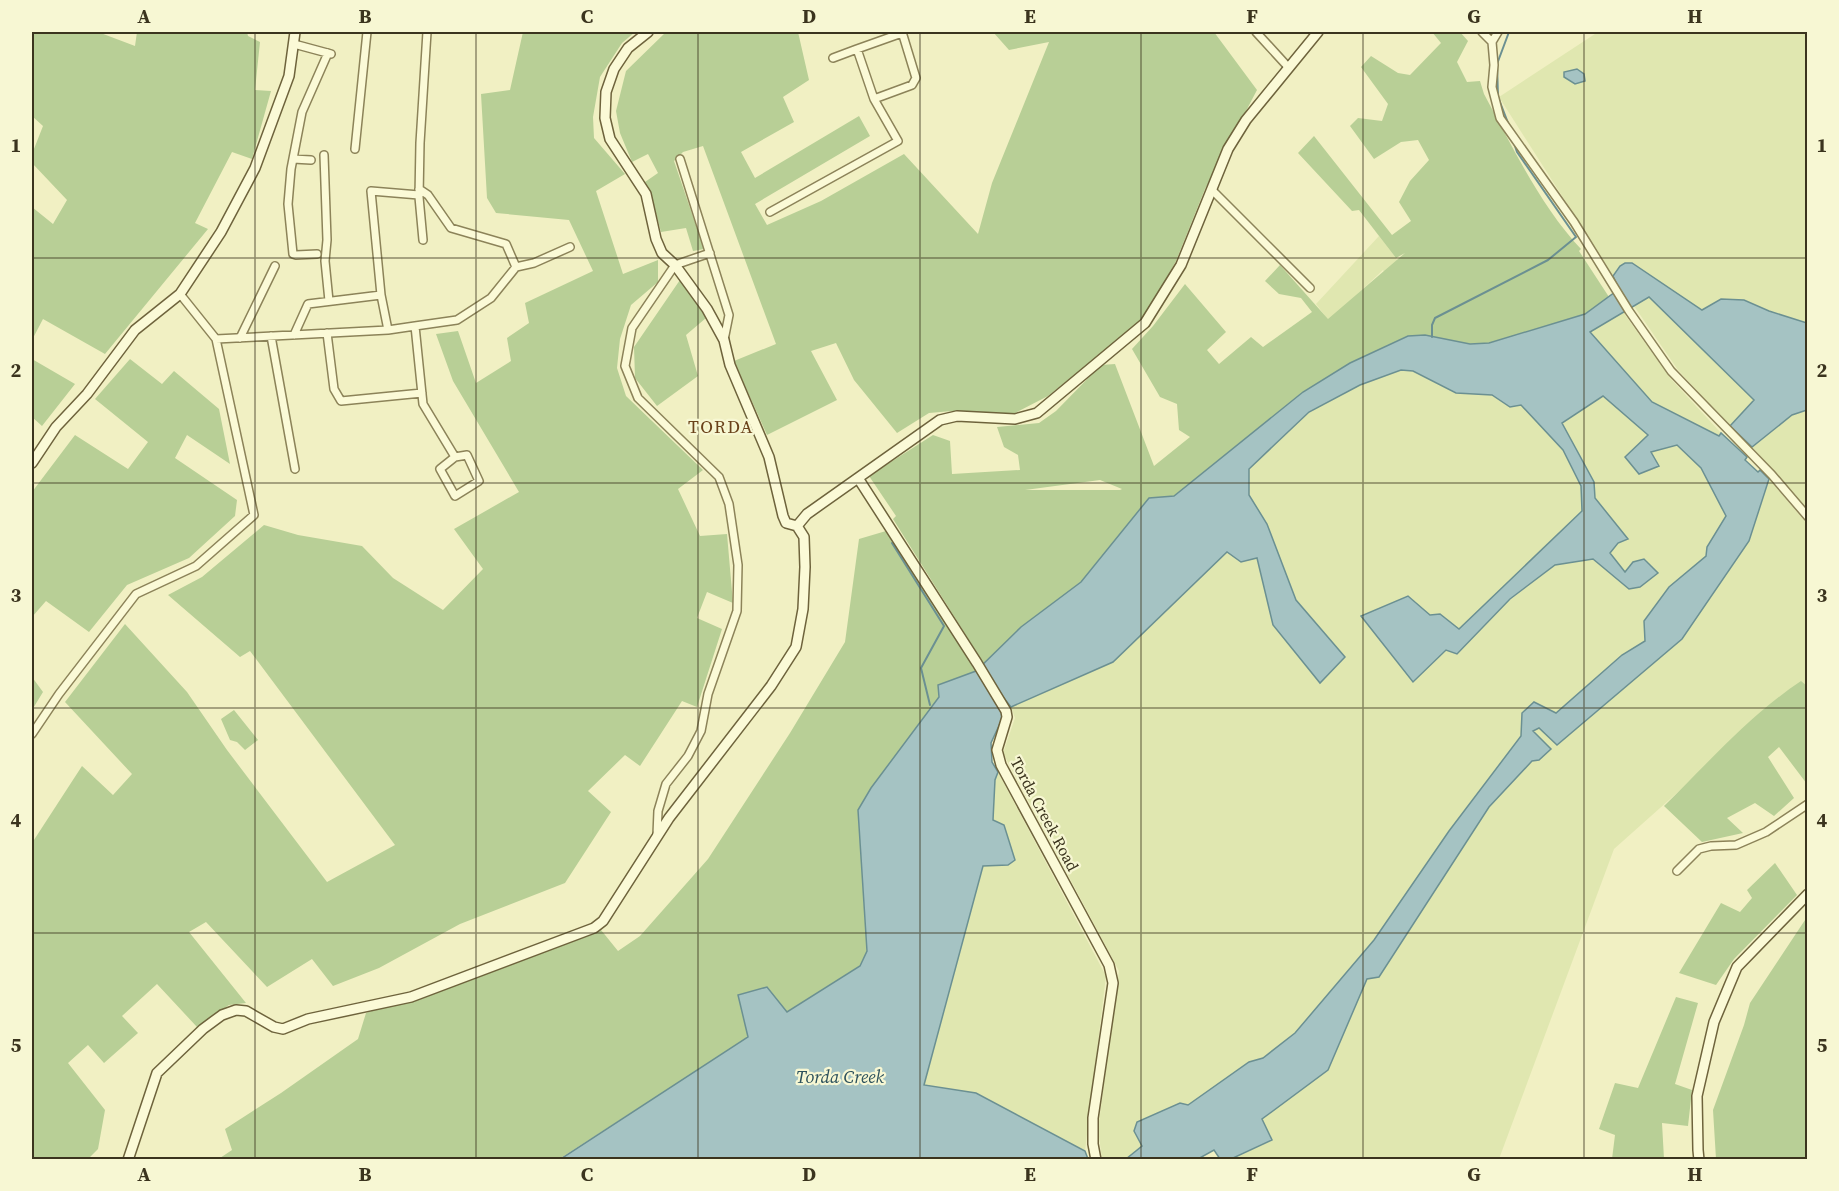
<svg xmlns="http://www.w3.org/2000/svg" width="1839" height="1191" font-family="'Source Serif 4',serif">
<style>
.farmland{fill:#e0e7b0}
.green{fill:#b8cf96;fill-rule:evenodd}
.water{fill:#a5c3c3;stroke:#6b9092;stroke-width:1.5}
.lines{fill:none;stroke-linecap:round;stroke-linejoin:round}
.stream{stroke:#6b9092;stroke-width:2}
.street-casing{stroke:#8c8359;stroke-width:10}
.secondary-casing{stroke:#6e633c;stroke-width:12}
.street{stroke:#fbfad7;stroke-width:7}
.secondary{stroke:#fbfad7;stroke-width:9}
.grid{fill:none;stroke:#3b341e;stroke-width:1.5;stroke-opacity:0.55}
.labels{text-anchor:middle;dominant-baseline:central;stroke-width:4.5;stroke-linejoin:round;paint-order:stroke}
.street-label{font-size:16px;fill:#3b341e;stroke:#f7f7d3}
.neighbourhood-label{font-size:18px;letter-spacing:1.5px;fill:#6a421a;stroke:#f7f7d3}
.water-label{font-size:18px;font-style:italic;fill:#2c515c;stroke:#f7f7d3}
.neatline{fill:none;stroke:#3b341e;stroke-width:2}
.grid-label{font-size:20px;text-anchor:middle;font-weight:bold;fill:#3b341e}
</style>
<rect width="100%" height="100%" fill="#f1f0c3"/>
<path class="farmland" d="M1598,32H1807V323L1769,311L1744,300L1721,299L1702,311L1632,263L1620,266L1613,276L1499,97Z
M1379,236L1396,258L1428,319L1418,327L1383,270L1329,321L1316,304Z
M1649,297L1754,400L1730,426L1678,370L1634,306Z
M1623,312L1671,379L1721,433L1720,437L1652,402L1589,332Z
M1401,370L1413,371L1456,393L1492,395L1510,407L1521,405L1563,450L1581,485L1582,511L1459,629L1440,614L1430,615L1408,596L1361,616L1413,682L1446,650L1555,565L1593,559L1630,589L1658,573L1644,559L1625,572L1609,553L1618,543L1628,539L1595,498L1594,482L1562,423L1603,396L1648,435L1651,452L1677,445L1701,468L1726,516L1707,547L1706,556L1669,587L1645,641L1622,655L1556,714L1522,713L1521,736L1449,831L1374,940L1295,1033L1263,1058L1249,1062L1188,1105L1134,1131L1142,1146L1126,1159H1102L1098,1129L1119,971L1003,753L1015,718L1011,707L1113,662L1227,552L1257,558L1273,625L1321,682L1345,657L1296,600L1267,524L1249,495V469L1309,412L1360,385Z
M1807,410V513L1790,489L1752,447L1792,415Z
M1769,479L1807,524V707L1788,694L1614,849L1499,1159L1231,1160L1272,1140L1262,1119L1328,1070L1367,979L1379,977L1489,807L1532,761L1551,748L1532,731L1539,728L1557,745L1749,541Z
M998,772L1106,976L1085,1151L976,1093L923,1086L983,866L1008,865L993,821L995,780Z"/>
<path class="green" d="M32,32H98L135,46L137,32H247L248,36L260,42L255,90L271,91L252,159L232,152L195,223L208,229L105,354L43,319L32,340V207L53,224L67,200L32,163V154L43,126L32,116Z
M523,32H635L622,43L600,77L593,117L594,138L625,174L596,191L623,274L658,260V282L631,305L620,339L617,368L626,396L703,470L678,489L700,536L727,534L733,603L707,592L697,618L722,629L697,707L682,701L640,766L625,755L588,791L611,812L565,883L460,924L379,968L333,986L312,959L267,987L206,922L189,932L246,1003L229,1005L197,1027L157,984L122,1016L138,1033L104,1063L88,1045L68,1063L105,1110L98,1149L88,1159L32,1160V843L82,766L113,795L132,774L65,702L125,624L187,692L227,750L327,882L395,845L250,651L240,657L168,595L202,577L264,525L298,535L362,546L393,578L443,610L483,569L454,529L519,492L453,381L436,334L458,331L476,383L511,361L507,338L529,323L525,303L593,271L569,220L496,213L487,198L481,94L510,90Z
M666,32H798L809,80L783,97L794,122L741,152L755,178L859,116L870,136L755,204L767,225L821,201L904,154L978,234L992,183L1049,42L1009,50L993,32H1214L1257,90L1205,189L1176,261L1144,319L1048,396L1011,415L952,411L929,413L897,433L854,380L836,343L811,351L837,400L767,435L734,361L776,344L703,146L683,152L674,161L704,249L693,251L686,228L661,232L653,202L645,182L658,173L648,154L632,162L620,133L616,111L626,71Z
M1432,32H1460L1468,41L1457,62L1467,82L1480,81L1484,94C1512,146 1541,207 1581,249L1579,251L1609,297L1585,314L1489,343L1470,344L1425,335L1408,336L1350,363L1303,392L1174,496L1149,498L1081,582L1021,627L984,664L893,519L896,516L869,476L933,435L950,441L952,474L1020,470L1018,455L1004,447L997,427L1039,423L1056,411L1101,365L1115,364L1154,466L1190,437L1179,430L1177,404L1160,397L1132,349L1153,326L1185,284L1226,332L1207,350L1219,364L1251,337L1263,347L1312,312L1301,298L1279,294L1265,281L1280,265L1328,319L1405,253L1396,258L1359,210L1352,211L1298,153L1314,136L1392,235L1411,221L1399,202L1410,181L1429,160L1418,140L1401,142L1374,159L1350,126L1358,118L1382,121L1388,104L1361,67L1371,56L1398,73L1410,75L1441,43ZM1100,480L1122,489L1120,490H1025Z
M682,277L703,310L706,318L686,335L698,376L657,406L635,378L634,347Z
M32,359L75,384L42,426L32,417Z
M130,359L162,384L174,371L219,409L230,464L187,435L175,458L237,500L235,516L189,558L127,585L89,632L46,601L32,617V492L75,435L128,469L148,442L95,399Z
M886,531L976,671L938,685L939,697L858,810L867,951L860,966L787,1012L739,995L749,1037L559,1159L217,1160L232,1150L225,1129L281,1093L358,1039L366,1013L601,930L618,951L640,936L708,859L790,733L845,642L859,539Z
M32,677L43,692L32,710Z
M1801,681L1807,686V784L1779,747L1768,757L1794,798L1774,816L1755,803L1727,818L1743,833L1702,842L1664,806C1708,763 1750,715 1801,681Z
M234,710L258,740L245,750L237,742L230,740L221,719Z
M1775,863L1797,895L1734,959L1716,985L1679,973L1721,903L1740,912L1752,898L1747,890Z
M1807,917V1159H1716L1713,1110L1744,1025L1750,1003Z
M1676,997L1698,1003L1675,1084L1692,1090L1688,1126L1662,1123L1664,1159H1612L1615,1135L1599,1129L1615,1083L1638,1088Z"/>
<path class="water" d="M1577,69L1584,74L1585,81L1575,84L1564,77V72Z
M1625,263H1632L1702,310L1721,299L1744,300L1769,311L1807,323V410L1792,415L1752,447L1730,426L1754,400L1649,297L1590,332L1652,402L1719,436L1721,433L1747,457L1745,460L1758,472L1760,470L1769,479L1749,541L1682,639L1557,745L1539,728L1533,731L1551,749L1539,760L1532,761L1489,807L1379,977L1367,979L1328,1070L1262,1119L1272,1140L1231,1159H1220L1214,1150L1198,1159H1126L1142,1146L1134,1131L1137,1122L1180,1103L1188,1105L1249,1062L1263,1058L1295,1033L1374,940L1449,831L1521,736L1522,713L1534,702L1556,713L1622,655L1645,641L1644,621L1669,587L1706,556L1707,547L1726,516L1701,468L1677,445L1651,452L1659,466L1639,474L1625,457L1648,435L1603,396L1562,423L1594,482L1595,498L1628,539L1618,543L1610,553L1625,572L1633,562L1644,559L1658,573L1640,587L1629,589L1593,559L1555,565L1510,599L1457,654L1446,650L1413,682L1361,616L1408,596L1430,615L1440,614L1459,629L1582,511L1581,486L1563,450L1521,405L1510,407L1492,395L1456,393L1413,371L1401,370L1360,385L1309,412L1249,469V495L1267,524L1296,600L1345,657L1320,683L1273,625L1257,558L1241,562L1227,552L1113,662L1011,707L1000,693L1003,717L991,743L992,762L998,772L995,780L993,820L1004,825L1015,860L1008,865L983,866L924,1085L976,1093L1085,1151L1088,1159L559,1160L748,1037L738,995L767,987L787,1012L860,966L867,951L858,810L871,788L939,697L938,685L976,671L1021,627L1081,582L1149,498L1174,496L1303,392L1350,363L1408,336L1425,335L1470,344L1489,343L1585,314L1619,289L1613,276L1620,266Z"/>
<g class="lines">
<path class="stream" d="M1509,32L1497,64L1498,97L1510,128
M1432,337V325L1435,318L1548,260L1576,237L1517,152L1514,143
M892,543L944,626L921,668L930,705"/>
<defs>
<path id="street" d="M1256,32L1289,68
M1482,32L1492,42L1494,65L1492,87L1500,118L1574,222L1629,311L1671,371L1772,475L1808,517
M1492,42L1498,32
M294,44L331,54
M857,49L902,33
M833,58L857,49L874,99
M355,149L367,32
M324,155L327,240L325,261L329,301
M293,159L311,160
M680,159L729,315L724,340
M1212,190L1310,288
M770,212L898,141L874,99L912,85L916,78L902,32
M423,240L419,197L420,143L427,32
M317,254L296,255L293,254L288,204L291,169L302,112L328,53
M516,267L534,263L570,247
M381,295L371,191L419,195
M415,326L457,320L491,298L516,267L506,244L451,228L428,195L419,189
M327,333L334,389L341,401L422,393
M294,335L308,304L381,295L388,330
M271,336L295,469
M240,338L275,266
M216,339L388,330L415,326L423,404L455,457
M467,455L479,481L455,496L440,469L455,457Z
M32,734L59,694L136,594L196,566L254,515L216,339L180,294
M657,835L658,811L666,784L688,756L701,731L708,694L737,611L738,565L729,504L719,477L638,398L625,366L632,328L675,265L710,253
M1677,871L1699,849L1711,846L1736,845L1766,832L1808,804"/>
<path id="secondary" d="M32,463L56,427L87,394L135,330L180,294L221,232L255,168L289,76L295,32
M858,478L977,663L1006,711L1007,717L997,750L1001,765L1109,965L1113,983L1093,1118V1144L1096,1160
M797,526L807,514L940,420L957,416L1015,419L1037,413L1145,323L1181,265L1228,149L1246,120L1318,32
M128,1160L157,1073L203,1029L222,1015L236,1010L246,1011L274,1027L283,1029L308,1019L411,997L594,928L603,921L669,818L771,686L796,647L803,609L805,567L804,537L797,526L786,523L783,516L769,457L730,365L724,340L707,309L675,265L662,253L656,239L646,194L610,139L605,118L606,92L614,69L628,48L648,32
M1699,1160L1698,1150L1697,1096L1714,1022L1737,967L1808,894"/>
</defs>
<use href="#street" class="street-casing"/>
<use href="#secondary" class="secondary-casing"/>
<use href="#street" class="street"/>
<use href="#secondary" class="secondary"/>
</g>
<path class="grid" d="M255,32V1160M476,32V1160M698,32V1160M920,32V1160M1141,32V1160M1363,32V1160M1584,32V1160M32,258H1808M32,483H1808M32,708H1808M32,933H1808"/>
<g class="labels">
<g class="street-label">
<text transform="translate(1045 814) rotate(62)">Torda Creek Road</text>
</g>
<g class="neighbourhood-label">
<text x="721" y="426">TORDA</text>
</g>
<g class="water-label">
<text x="840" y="1076">Torda Creek</text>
</g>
</g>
<rect width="1839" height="1191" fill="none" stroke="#f7f7d3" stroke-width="66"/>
<rect x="33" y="33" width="1773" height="1125" class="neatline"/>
<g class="grid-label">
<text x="144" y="23">A</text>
<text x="365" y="23">B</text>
<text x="587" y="23">C</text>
<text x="809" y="23">D</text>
<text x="1030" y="23">E</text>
<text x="1252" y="23">F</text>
<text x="1474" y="23">G</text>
<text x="1695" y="23">H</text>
<text x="16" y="152">1</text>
<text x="1822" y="152">1</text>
<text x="16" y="377">2</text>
<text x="1822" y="377">2</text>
<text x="16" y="602">3</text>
<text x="1822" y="602">3</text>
<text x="16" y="827">4</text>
<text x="1822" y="827">4</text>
<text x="16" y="1052">5</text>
<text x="1822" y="1052">5</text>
<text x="144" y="1181">A</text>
<text x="365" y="1181">B</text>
<text x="587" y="1181">C</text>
<text x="809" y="1181">D</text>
<text x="1030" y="1181">E</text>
<text x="1252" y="1181">F</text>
<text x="1474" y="1181">G</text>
<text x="1695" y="1181">H</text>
</g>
</svg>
